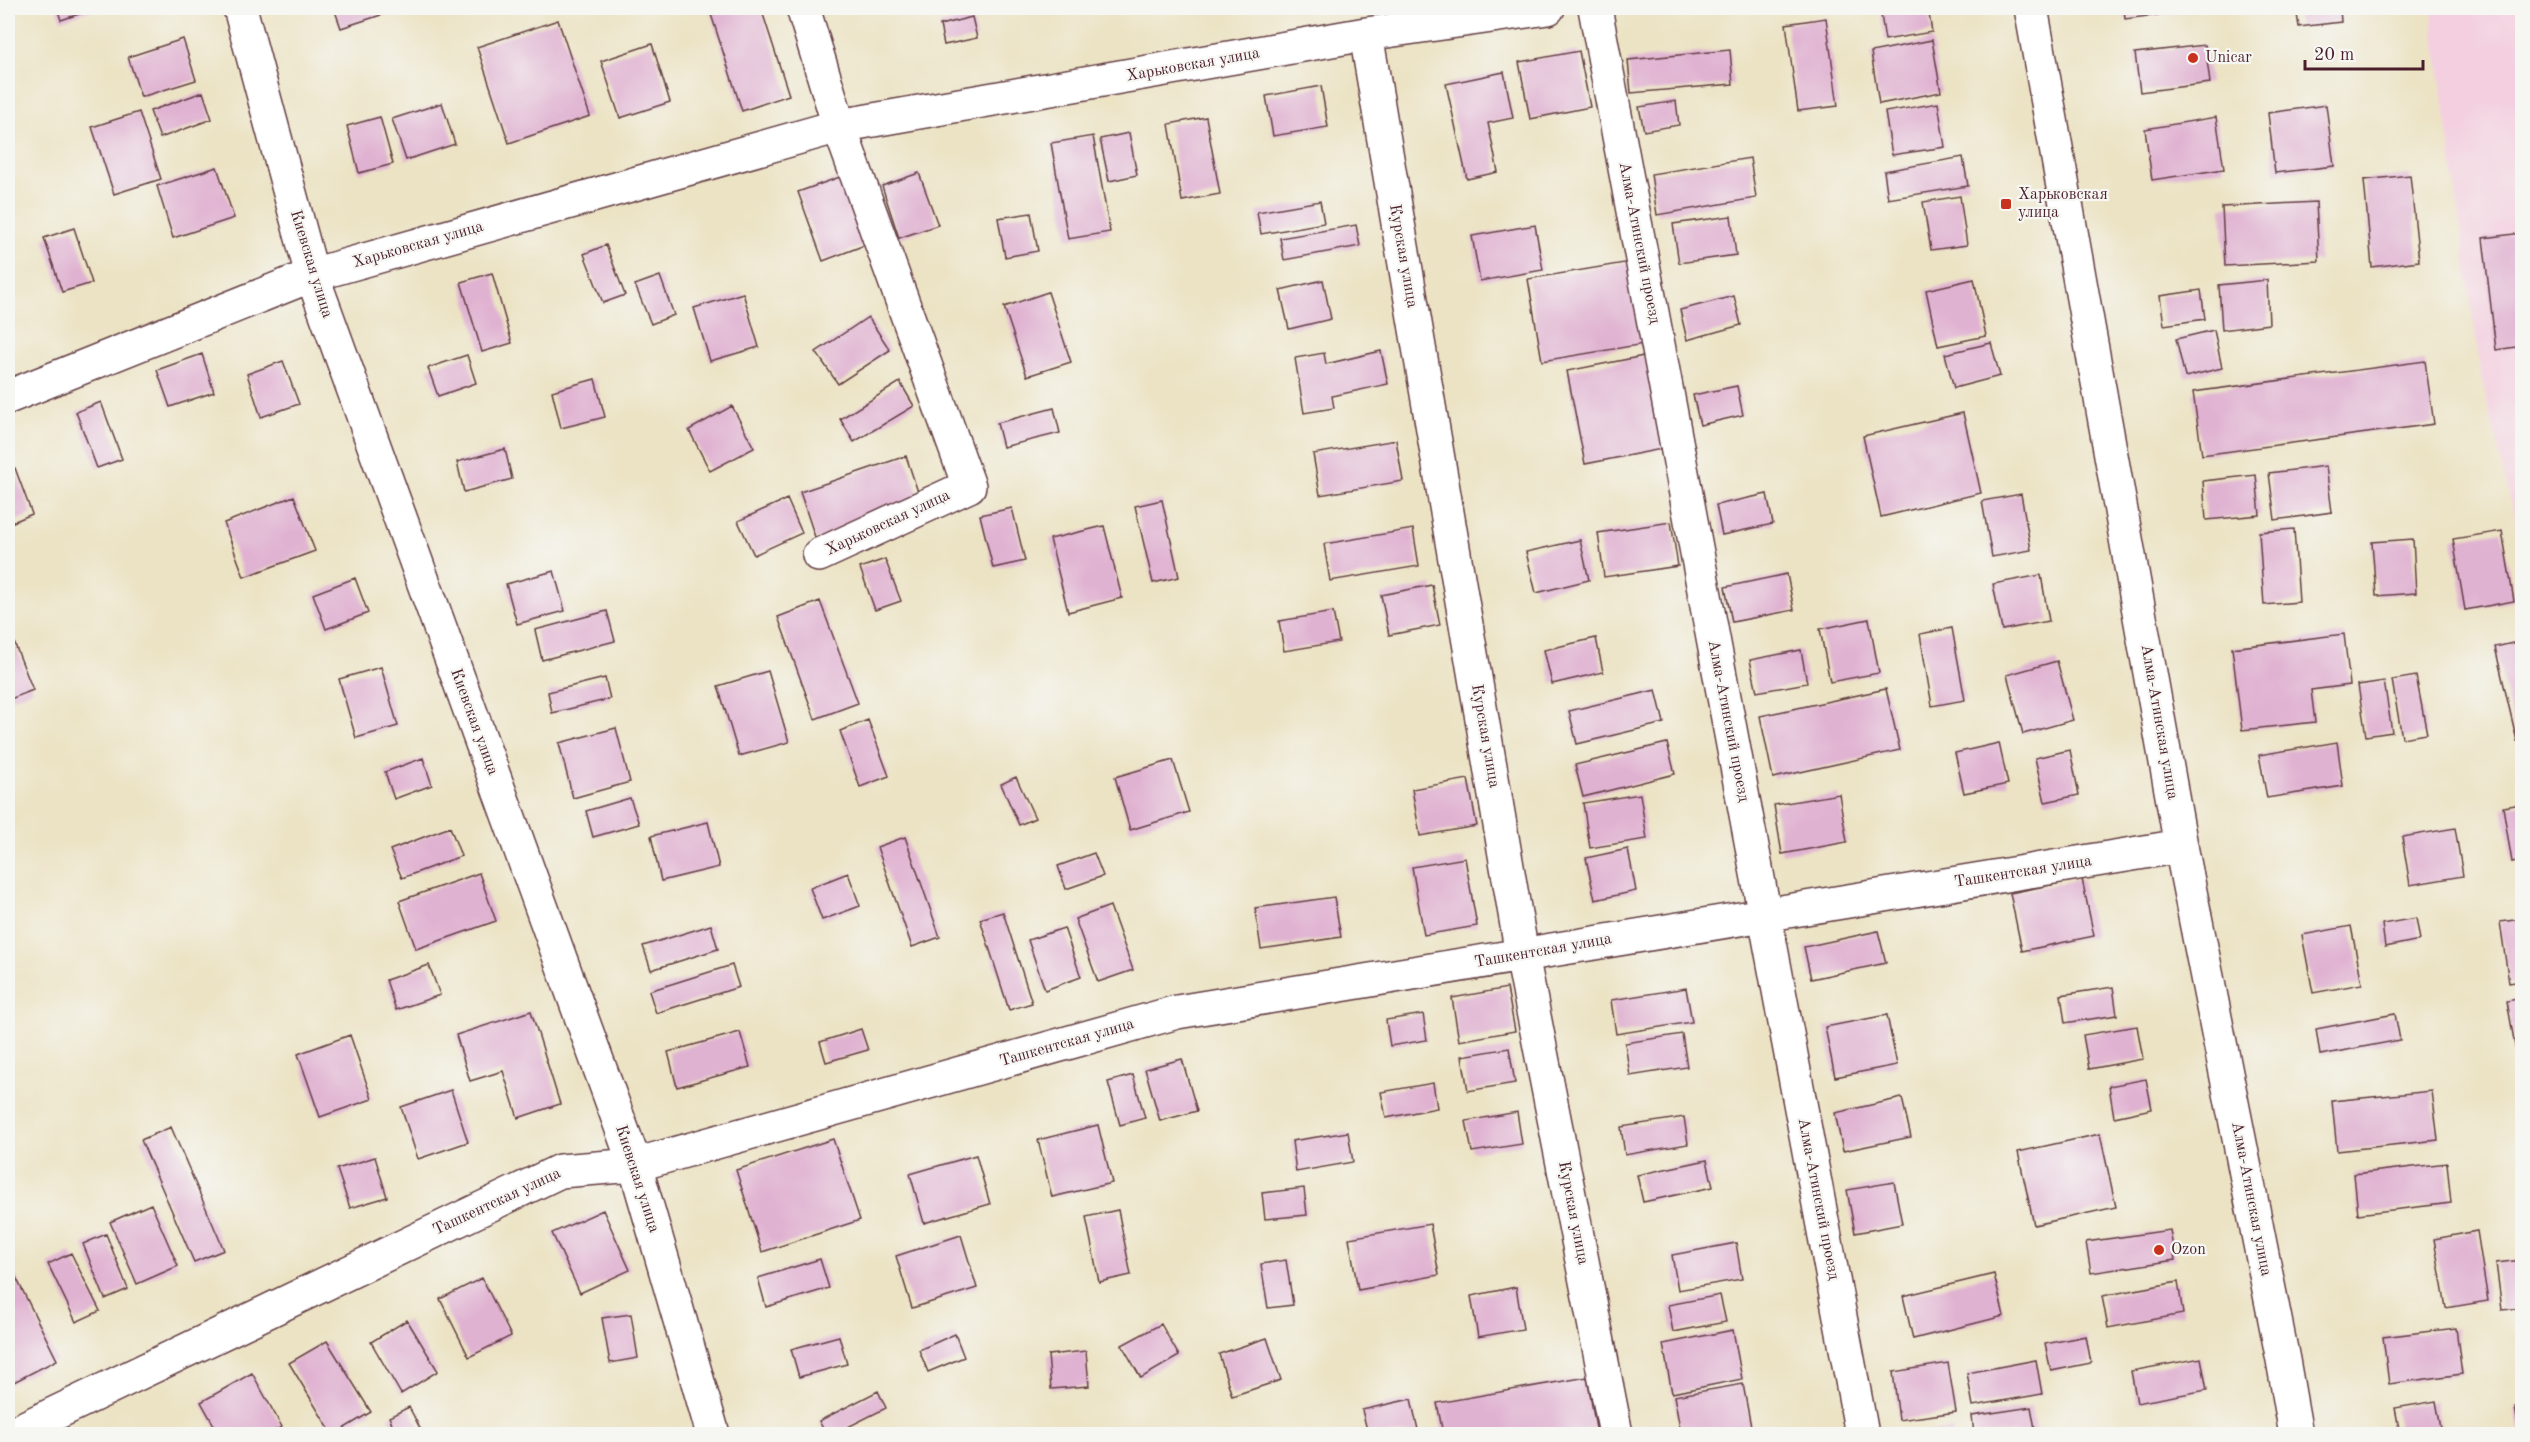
<svg xmlns="http://www.w3.org/2000/svg" width="2530" height="1442" font-family="'Old Standard TT',serif">
<style>
.built{fill:#f3cfdf}
.building{fill:#e0b2d1}
.lines{fill:none;stroke-linecap:round;stroke-linejoin:round}
.minor-casing{stroke:#623c42;stroke-width:36}
.major-casing{stroke:#623c42;stroke-width:36}
.minor{stroke:#fff;stroke-width:33}
.major{stroke:#fff;stroke-width:33}
.poi-dot{fill:#c8321e;stroke:#f6f6f2;stroke-width:2}
.labels{text-anchor:middle;dominant-baseline:central;stroke-width:4.5;stroke-linejoin:round;paint-order:stroke}
.poi-label{font-size:16px;fill:#4a1f2b;stroke:#f6f6f2;text-anchor:start}
.street-label{font-size:16px;fill:#4a1f2b;stroke:#f6f6f2}
</style>
<rect width="100%" height="100%" fill="#f6f6f2"/>
<filter id="ink" filterUnits="userSpaceOnUse"><feTurbulence type="fractalNoise" baseFrequency=".0167" numOctaves="2"/><feDisplacementMap in="SourceGraphic" scale="12" xChannelSelector="R" yChannelSelector="G"/><feConvolveMatrix kernelMatrix="1 2 1 2 8 2 1 2 1" color-interpolation-filters="sRGB"/></filter>
<filter id="wash" filterUnits="userSpaceOnUse"><feTurbulence type="fractalNoise" baseFrequency=".008" numOctaves="4" result="noise"/><feDisplacementMap in="SourceGraphic" scale="24" xChannelSelector="R" yChannelSelector="G"/><feGaussianBlur stdDeviation="1.35" result="paint"/><feColorMatrix in="noise" values="0 0 0 0 0 0 0 0 0 0 0 0 0 0 0 0 0 1.4 0 .05"/><feComposite in="paint" operator="in"/></filter>
<g filter="url(#wash)">
<rect width="100%" height="100%" fill="#ece3c4"/>
<path class="built" d="M2431,8H2522V550L2481,376Z"/>
<g id="blocks">
<path class="building" d="M57,8H97L61,20Z
M334,8H385L387,13L341,28Z
M709,8H761L789,95L742,111Z
M1880,8H1928L1932,32L1885,40Z
M2124,8H2202V9L2125,19Z
M2296,8H2340L2341,22L2299,27Z
M972,17L977,38L944,45L940,25Z
M1826,18L1838,106L1798,111L1786,24Z
M558,20L590,116L509,143L477,47Z
M183,39L196,80L141,97L128,57Z
M1932,40L1941,92L1879,104L1871,52Z
M652,44L670,102L620,118L601,61Z
M2205,45L2210,83L2140,92L2135,53Z
M1730,50L1733,84L1631,93L1628,60Z
M1579,51L1590,107L1530,119L1519,62Z
M1504,72L1513,118L1488,123L1498,172L1467,179L1446,84Z
M1321,86L1328,127L1273,136L1266,96Z
M203,92L212,119L160,138L150,111Z
M1676,101L1679,125L1644,131L1639,107Z
M442,103L455,144L406,160L392,119Z
M1938,103L1945,147L1892,155L1885,112Z
M2326,105L2334,166L2275,173L2268,113Z
M139,112L161,179L114,194L92,127Z
M380,117L393,164L359,173L347,126Z
M1206,117L1220,194L1182,201L1169,124Z
M2216,117L2224,169L2152,180L2145,129Z
M1129,133L1137,175L1109,181L1100,139Z
M1093,136L1110,232L1068,239L1051,143Z
M1963,157L1968,186L1888,199L1884,171Z
M1750,158L1756,198L1657,215L1651,174Z
M217,167L234,218L173,238L157,186Z
M919,173L938,225L899,238L882,186Z
M2410,175L2419,261L2372,267L2364,180Z
M840,177L865,245L823,261L798,192Z
M1960,196L1967,245L1931,250L1923,202Z
M1320,201L1324,223L1261,234L1257,212Z
M2316,202L2319,261L2225,266L2222,207Z
M1031,213L1038,251L1005,257L998,218Z
M1731,216L1736,255L1679,263L1673,224Z
M1356,225L1360,246L1284,260L1280,238Z
M1535,225L1543,270L1480,281L1472,236Z
M74,228L92,283L62,292L44,238Z
M2522,233V346L2496,350L2483,238Z
M606,245L625,295L603,303L584,254Z
M1630,262L1644,344L1542,361L1528,279Z
M492,273L512,343L482,352L461,282Z
M660,276L674,315L651,324L635,285Z
M1974,279L1986,336L1938,346L1926,290Z
M1323,280L1331,319L1289,329L1280,290Z
M2267,280L2269,324L2222,330L2219,285Z
M2201,290L2205,319L2164,325L2160,296Z
M1048,292L1071,362L1027,376L1004,307Z
M743,293L759,347L710,361L694,308Z
M1734,296L1741,325L1687,340L1680,310Z
M868,317L890,350L838,384L816,352Z
M2214,330L2222,368L2185,377L2176,339Z
M1991,343L2000,376L1954,388L1945,354Z
M1381,351L1388,384L1332,396L1334,408L1304,413L1295,358L1324,353L1326,364Z
M202,354L214,392L170,407L157,370Z
M467,355L476,383L438,396L428,368Z
M1649,355L1667,448L1585,464L1567,371Z
M283,361L299,404L261,417L247,374Z
M2425,361L2434,424L2202,455L2193,392Z
M595,379L605,417L561,428L552,391Z
M900,382L914,406L854,442L840,419Z
M1737,386L1743,415L1700,425L1693,395Z
M101,402L122,459L97,468L76,412Z
M732,406L754,448L710,471L689,430Z
M1054,408L1060,433L1003,447L997,423Z
M1963,413L1981,493L1881,517L1863,436Z
M1396,440L1403,481L1320,495L1313,454Z
M505,449L512,479L464,492L457,462Z
M906,456L922,504L816,540L800,492Z
M2326,466L2332,512L2275,520L2269,473Z
M15,468L32,514L8,524V471Z
M2256,475L2260,515L2206,520L2203,481Z
M1767,494L1773,524L1722,535L1716,505Z
M2021,494L2031,550L1992,557L1982,501Z
M294,496L315,551L244,577L224,523Z
M787,499L802,533L754,555L738,521Z
M1162,500L1179,577L1153,583L1135,506Z
M1012,508L1025,561L993,568L980,515Z
M1671,522L1678,566L1604,577L1598,533Z
M1104,526L1122,598L1068,612L1050,539Z
M1413,529L1419,566L1330,581L1324,544Z
M2294,529L2299,602L2264,605L2259,532Z
M2502,531L2514,601L2465,610L2453,539Z
M2413,539L2416,593L2376,596L2372,542Z
M1580,540L1589,580L1536,593L1526,552Z
M885,559L901,601L875,610L860,568Z
M554,571L565,611L517,624L506,584Z
M1787,574L1794,610L1732,622L1725,587Z
M2041,575L2049,621L2002,630L1993,584Z
M355,578L368,613L326,629L313,594Z
M1432,585L1440,625L1389,635L1381,595Z
M820,601L858,703L815,719L778,617Z
M607,611L615,641L542,660L535,630Z
M1333,612L1339,642L1284,651L1279,621Z
M1869,619L1879,673L1830,682L1820,629Z
M8,627L33,690L8,700Z
M1952,628L1965,700L1932,706L1920,634Z
M2344,634L2350,685L2311,690L2315,722L2242,730L2232,648Z
M1596,638L1603,672L1552,684L1544,650Z
M2522,641V740L2517,741L2495,647Z
M1801,650L1807,683L1757,692L1750,660Z
M2057,661L2073,720L2023,734L2007,675Z
M381,667L398,726L356,738L339,679Z
M768,671L789,742L739,756L718,686Z
M2416,676L2427,734L2402,738L2392,680Z
M605,678L610,699L552,713L548,692Z
M2384,681L2392,732L2366,736L2358,685Z
M1886,689L1900,750L1773,778L1760,716Z
M1656,690L1664,723L1577,744L1569,711Z
M868,720L889,776L860,787L840,731Z
M616,728L630,782L573,798L559,743Z
M2337,742L2343,786L2267,798L2259,755Z
M1667,743L1675,774L1583,797L1575,765Z
M1999,743L2008,784L1964,793L1955,753Z
M2070,750L2079,795L2045,802L2035,758Z
M423,758L432,785L394,799L385,772Z
M1173,760L1189,812L1130,830L1115,777Z
M1016,777L1035,818L1019,825L1001,784Z
M1468,779L1477,826L1420,836L1412,789Z
M1640,794L1647,839L1590,848L1583,803Z
M1839,794L1847,842L1782,854L1774,805Z
M630,798L639,824L593,837L586,811Z
M2522,804V860L2512,862L2503,807Z
M708,822L719,867L661,881L651,836Z
M450,827L461,856L402,878L390,850Z
M2455,828L2463,876L2410,885L2402,837Z
M905,837L940,937L912,947L877,847Z
M1628,849L1636,891L1595,900L1586,858Z
M1094,853L1103,876L1066,889L1058,866Z
M1465,858L1477,926L1424,935L1412,867Z
M479,873L496,921L416,949L399,901Z
M848,873L860,906L822,920L810,888Z
M2082,879L2094,936L2022,951L2010,893Z
M1334,897L1341,937L1261,949L1255,908Z
M1110,906L1133,970L1098,982L1075,919Z
M1003,912L1032,1003L1009,1010L980,919Z
M2416,918L2420,940L2385,947L2382,924Z
M2522,919V981L2509,983L2500,922Z
M711,925L718,949L651,970L643,946Z
M2351,926L2362,984L2313,993L2302,935Z
M1064,928L1081,977L1045,990L1028,940Z
M1878,931L1886,963L1811,979L1804,947Z
M429,965L440,995L396,1010L386,980Z
M732,965L739,987L656,1013L649,991Z
M2113,987L2117,1015L2065,1023L2061,995Z
M1507,988L1515,1031L1459,1041L1452,998Z
M1686,988L1692,1022L1616,1034L1611,1000Z
M2522,998V1062L2518,1063L2507,1001Z
M531,1011L560,1104L518,1118L503,1071L470,1081L456,1035Z
M1423,1014L1427,1040L1390,1046L1386,1020Z
M2395,1014L2400,1040L2320,1055L2316,1029Z
M1887,1015L1897,1065L1835,1077L1825,1027Z
M2137,1026L2143,1059L2089,1069L2083,1035Z
M861,1029L868,1050L826,1062L820,1042Z
M740,1032L750,1067L677,1087L668,1052Z
M1682,1034L1687,1067L1630,1076L1625,1043Z
M350,1035L372,1099L320,1117L298,1054Z
M1509,1048L1515,1083L1468,1091L1462,1056Z
M1182,1059L1197,1111L1160,1121L1145,1069Z
M1133,1075L1145,1118L1120,1125L1108,1082Z
M2146,1079L2152,1109L2114,1117L2109,1086Z
M1433,1083L1437,1108L1386,1118L1381,1092Z
M451,1090L468,1142L418,1159L401,1107Z
M2432,1091L2438,1140L2337,1151L2332,1101Z
M1902,1098L1911,1137L1843,1151L1835,1113Z
M1517,1112L1522,1144L1472,1152L1466,1121Z
M1684,1117L1688,1144L1625,1155L1621,1127Z
M1098,1125L1112,1183L1052,1197L1038,1140Z
M171,1127L224,1250L194,1262L141,1140Z
M1348,1132L1353,1162L1296,1172L1292,1141Z
M2100,1134L2116,1207L2034,1225L2018,1152Z
M833,1139L860,1220L762,1252L736,1170Z
M976,1155L990,1204L924,1223L910,1174Z
M375,1157L387,1197L350,1208L337,1169Z
M1707,1160L1713,1187L1643,1202L1637,1175Z
M2447,1163L2451,1203L2358,1214L2354,1174Z
M1894,1182L1902,1224L1855,1233L1847,1190Z
M1304,1188L1307,1215L1265,1219L1262,1193Z
M151,1204L178,1266L137,1284L110,1222Z
M603,1210L630,1270L580,1293L552,1233Z
M1118,1210L1131,1275L1099,1282L1086,1217Z
M1430,1224L1439,1275L1358,1290L1349,1238Z
M2170,1230L2175,1260L2091,1273L2086,1242Z
M2477,1231L2488,1301L2446,1308L2434,1239Z
M106,1234L128,1289L105,1299L83,1244Z
M961,1235L977,1288L912,1308L896,1256Z
M1736,1243L1742,1279L1678,1290L1672,1255Z
M71,1253L100,1311L76,1322L48,1264Z
M820,1259L829,1288L766,1307L758,1278Z
M1286,1260L1293,1305L1268,1308L1261,1264Z
M2522,1260V1308L2502,1310L2496,1263Z
M8,1261L57,1360L8,1385Z
M1994,1274L2004,1316L1913,1339L1903,1296Z
M482,1278L511,1336L469,1357L440,1299Z
M2178,1282L2183,1314L2108,1328L2102,1296Z
M1516,1287L1523,1329L1478,1337L1471,1296Z
M1720,1295L1726,1322L1673,1332L1668,1305Z
M631,1314L638,1358L610,1363L602,1318Z
M407,1320L438,1371L401,1394L371,1342Z
M1161,1324L1179,1356L1141,1378L1122,1345Z
M2456,1328L2462,1374L2389,1384L2383,1337Z
M1733,1330L1742,1379L1672,1393L1663,1344Z
M955,1334L964,1357L928,1372L919,1350Z
M839,1336L847,1364L799,1377L791,1349Z
M2086,1336L2091,1363L2051,1371L2045,1344Z
M1267,1338L1281,1380L1232,1396L1219,1354Z
M327,1341L371,1412L335,1434H332L289,1363Z
M1086,1351L1089,1386L1051,1389L1048,1355Z
M2201,1358L2207,1390L2137,1403L2131,1371Z
M2036,1360L2042,1394L1973,1406L1967,1373Z
M1948,1363L1956,1412L1899,1420L1893,1372Z
M252,1373L282,1427L268,1434H219L201,1402Z
M1587,1377L1597,1434H1443L1437,1403Z
M1743,1384L1752,1432L1681,1434L1674,1396Z
M878,1391L886,1408L834,1434H826L819,1421Z
M1411,1399L1419,1434H1368L1362,1410Z
M2436,1401L2442,1434H2400L2395,1408Z
M2522,1405V1434H2520L2515,1407Z
M409,1407L423,1434H397L389,1417Z
M2031,1407L2036,1434H1974L1972,1416Z
M1952,1429L1953,1434H1924V1433Z"/>
</g>
</g>
<g filter="url(#ink)">
<use href="#blocks" fill-opacity="0" stroke="#623c42" stroke-width="1.5"/>
<g class="lines">
<defs>
<path id="minor" d="M240,8L312,275L635,1165L713,1434
M803,8L839,126L969,486L819,555
M1595,8L1862,1434
M1366,34L1522,955L1616,1434
M8,397L312,275L839,126L1366,34L1548,8
M12,1434L560,1171L635,1165L1177,1012L2181,846"/>
<path id="major" d="M2031,8L2181,846L2283,1360L2296,1434"/>
</defs>
<use href="#minor" class="minor-casing"/>
<use href="#major" class="major-casing"/>
<use href="#minor" class="minor"/>
<use href="#major" class="major"/>
</g>
</g>
<g class="poi-dot">
<circle cx="2193" cy="58" r="6"/>
<rect x="2000" y="198" width="12" height="12" rx="3"/>
<circle cx="2159" cy="1250" r="6"/>
</g>
<g class="labels">
<g class="poi-label">
<text x="2205" y="58">Unicar</text>
<text x="2018" y="195">Харьковская<tspan x="2018" dy="18">улица</tspan></text>
<text x="2171" y="1250">Ozon</text>
</g>
<g class="street-label">
<text transform="translate(1193 65) rotate(-10)">Харьковская улица</text>
<text transform="translate(1639 243) rotate(79)">Алма-Атинский проезд</text>
<text transform="translate(418 245) rotate(-16)">Харьковская улица</text>
<text transform="translate(1403 256) rotate(80)">Курская улица</text>
<text transform="translate(311 264) rotate(73)">Киевская улица</text>
<text transform="translate(888 523) rotate(-25)">Харьковская улица</text>
<text transform="translate(1728 721) rotate(79)">Алма-Атинский проезд</text>
<text transform="translate(474 722) rotate(70)">Киевская улица</text>
<text transform="translate(2159 722) rotate(80)">Алма-Атинская улица</text>
<text transform="translate(1485 736) rotate(80)">Курская улица</text>
<text transform="translate(2023 872) rotate(-9)">Ташкентская улица</text>
<text transform="translate(1543 951) rotate(-10)">Ташкентская улица</text>
<text transform="translate(1067 1043) rotate(-16)">Ташкентская улица</text>
<text transform="translate(637 1179) rotate(72)">Киевская улица</text>
<text transform="translate(1818 1199) rotate(79)">Алма-Атинский проезд</text>
<text transform="translate(2251 1199) rotate(79)">Алма-Атинская улица</text>
<text transform="translate(497 1202) rotate(-25)">Ташкентская улица</text>
<text transform="translate(1573 1213) rotate(79)">Курская улица</text>
</g>
</g>
<rect width="2530" height="1442" fill="none" stroke="#f6f6f2" stroke-width="30"/>
<path d="M2305 60v9h118v-9" fill="none" stroke="#4a1f2b" stroke-width="3"/>
<text x="2314" y="60" font-size="18" fill="#4a1f2b" stroke="#f6f6f2" stroke-width="4.5" paint-order="stroke">20 m</text>
</svg>
